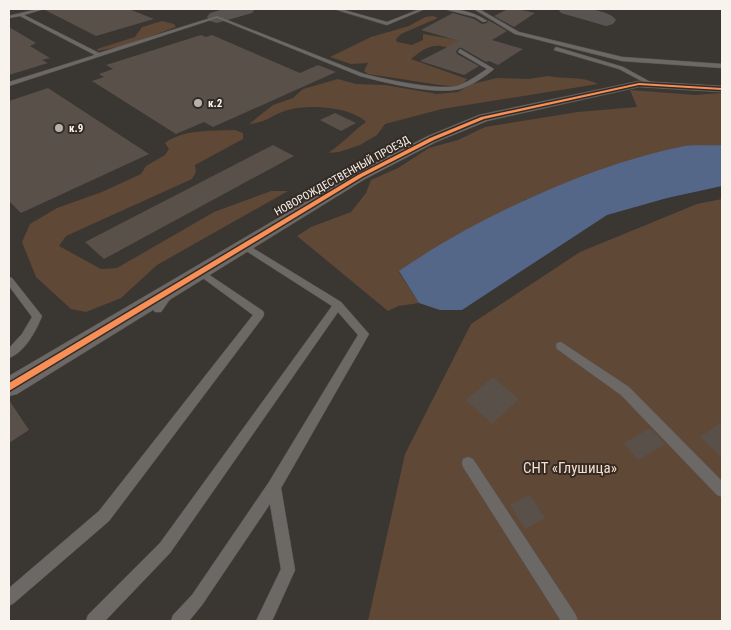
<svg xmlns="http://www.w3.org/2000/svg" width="731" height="630" font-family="'Roboto Condensed',sans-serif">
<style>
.green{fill:#604837}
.water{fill:#556789}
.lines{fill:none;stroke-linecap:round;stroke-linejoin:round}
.taxiway{fill:#585452;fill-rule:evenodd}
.building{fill:#595049}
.lane-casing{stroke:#595551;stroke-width:1}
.street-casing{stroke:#595551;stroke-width:1}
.lane{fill:#6c6865;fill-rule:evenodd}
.street{fill:#6c6865;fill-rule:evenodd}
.cycleway-casing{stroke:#342b24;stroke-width:3}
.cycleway{fill:#f78f57;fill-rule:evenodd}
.poi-dot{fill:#b6b1ac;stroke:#342b24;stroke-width:2}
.labels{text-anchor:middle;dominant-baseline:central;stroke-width:4;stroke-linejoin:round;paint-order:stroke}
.far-poi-label{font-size:11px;font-weight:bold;fill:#f9f3ee;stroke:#342b24;text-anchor:start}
.far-street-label{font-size:11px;fill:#f9f3ee;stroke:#342b24}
.near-park-label{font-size:15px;fill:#f8ddcb;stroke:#342b24}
</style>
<rect width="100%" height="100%" fill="#3a3632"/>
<path class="green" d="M433,16L438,18L401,34L396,39L397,42L412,45L423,40V34L463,41L462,47C454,50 449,47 441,46C429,44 420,52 411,59L467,79L461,87C430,85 399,78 368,74L364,71L368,63L351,64L330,57L371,37L409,26L425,17Z
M162,21L174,24L176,27L127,45L98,51L97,49L135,37L142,27Z
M548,76C564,79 583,76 598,84L442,109L385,124L377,135L360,145L339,152L328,153C341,145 353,131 366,122C351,107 309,104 288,110C273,114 266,123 249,124L273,105L293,98L303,89L338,79L356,84L385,85L437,94L458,92L472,84L497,78L528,79Z
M630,90L695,95L722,93V145L682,147L612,166L525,200L399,272L419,303L398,306L388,311L297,236L311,227L351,212L366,193L371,180L398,168L429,148L458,140L485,127L578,112L637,107Z
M235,130L243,133V139L195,165L196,172L192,179L66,236L59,246L101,269L117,268L214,212L271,191H288L157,265L121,298L86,312L71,309L36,277L22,242L30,224L57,208L102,192L141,174L146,166L165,155L169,149L165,143C183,129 213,131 235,130Z
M722,199V621H368L405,454L471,324L580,252L697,204Z"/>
<path class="water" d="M722,145V186L667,198L607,215L462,310H440L419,303L399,271C476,218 588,166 680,147C693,144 709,146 722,145Z"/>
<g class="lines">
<path class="taxiway" d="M224,9H255L252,13L217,23L210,21L207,17L210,13Z
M558,9C573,8 607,7 616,20L613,24L606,26L561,13Z"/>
</g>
<path class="building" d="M46,9H129L154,19L96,36L45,10Z
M508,9H517L535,13L514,27L494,16Z
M453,13L474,19L482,24L487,23L488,20L507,31L492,40L523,49L498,65L489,61L486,62L460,47L456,51L457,54L479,66L464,75L420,61L459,41L421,30Z
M9,27L36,43L30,46L50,58L42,60L48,63L9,75Z
M201,35L206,37L212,35L300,73L318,65L336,72L213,127L204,122L176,134L92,81L104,77L99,74L113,69L106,65Z
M48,88L149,154L21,213L9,201V101Z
M335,113L356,123L341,131L320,120Z
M273,145L294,156L104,259L85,242Z
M493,377L519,399L492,424L466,400Z
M9,400L29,430L9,443Z
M722,421V458L700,437Z
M650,428L665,444L638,460L624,443Z
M530,495L545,518L525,529L510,505Z"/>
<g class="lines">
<defs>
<path id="lane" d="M38,9H44L24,15L99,53L217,16L364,74C384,79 442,92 460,85C470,81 479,74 487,69L458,52L460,49L494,69C486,76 471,86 460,89C434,95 387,83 360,76L217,18L9,86V82L95,55L20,16L9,18V16Z
M334,9H340L387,22L420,9H425L387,25Z
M444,9C457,8 476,13 487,21L483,22L475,17Z
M474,9H479L519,32L622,57L722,64V68L622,61L515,34Z
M556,47L623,67L656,85L651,86L619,69L554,50Z
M243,242L341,302L369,334L281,488L295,570L272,621H256L281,569L270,504L202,605L189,621H171L173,615L192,595L269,482L358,335L338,312L170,553L105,621H86L88,615L160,543L332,306L240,247L239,245Z
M199,268L263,311L264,314L263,317L109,521L14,603L9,606V588L99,511L253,315L196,273L194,271Z
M9,277L12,278L42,316C36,331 25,352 9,358V348L22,334L32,317L9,286Z
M168,291L171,292L173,295L161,312H155L153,309C156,303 162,293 168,291Z
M561,342L629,387L722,481V497L717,495L621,395L557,349L556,346L557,343Z
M468,457L473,459L576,615L578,621H561L463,467L462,463L463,459Z"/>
<path id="street" d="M639,81L722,86V92L639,87L487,121L436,142L365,179L17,394L9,396V376L355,173L428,136L479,115Z"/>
</defs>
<use href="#lane" class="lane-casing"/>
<use href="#street" class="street-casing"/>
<use href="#lane" class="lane"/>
<use href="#street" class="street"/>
<defs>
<path id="cycleway" d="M639,83L722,88V90L639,85L484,119L434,140L362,177L9,391V383L358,175L430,138L481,117Z"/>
</defs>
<use href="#cycleway" class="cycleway-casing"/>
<use href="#cycleway" class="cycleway"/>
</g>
<g class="poi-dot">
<circle cx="198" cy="103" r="5"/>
<circle cx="59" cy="128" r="5"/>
</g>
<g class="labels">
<g class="far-poi-label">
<text x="208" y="103">к.2</text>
<text x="69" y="128">к.9</text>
</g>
<g class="far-street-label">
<text transform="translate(342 176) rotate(-29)">НОВОРОЖДЕСТВЕННЫЙ ПРОЕЗД</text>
</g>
<g class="near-park-label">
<text x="570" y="468">СНТ «Глушица»</text>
</g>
</g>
<rect width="731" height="630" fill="none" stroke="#f9f3ee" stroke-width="20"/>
</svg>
